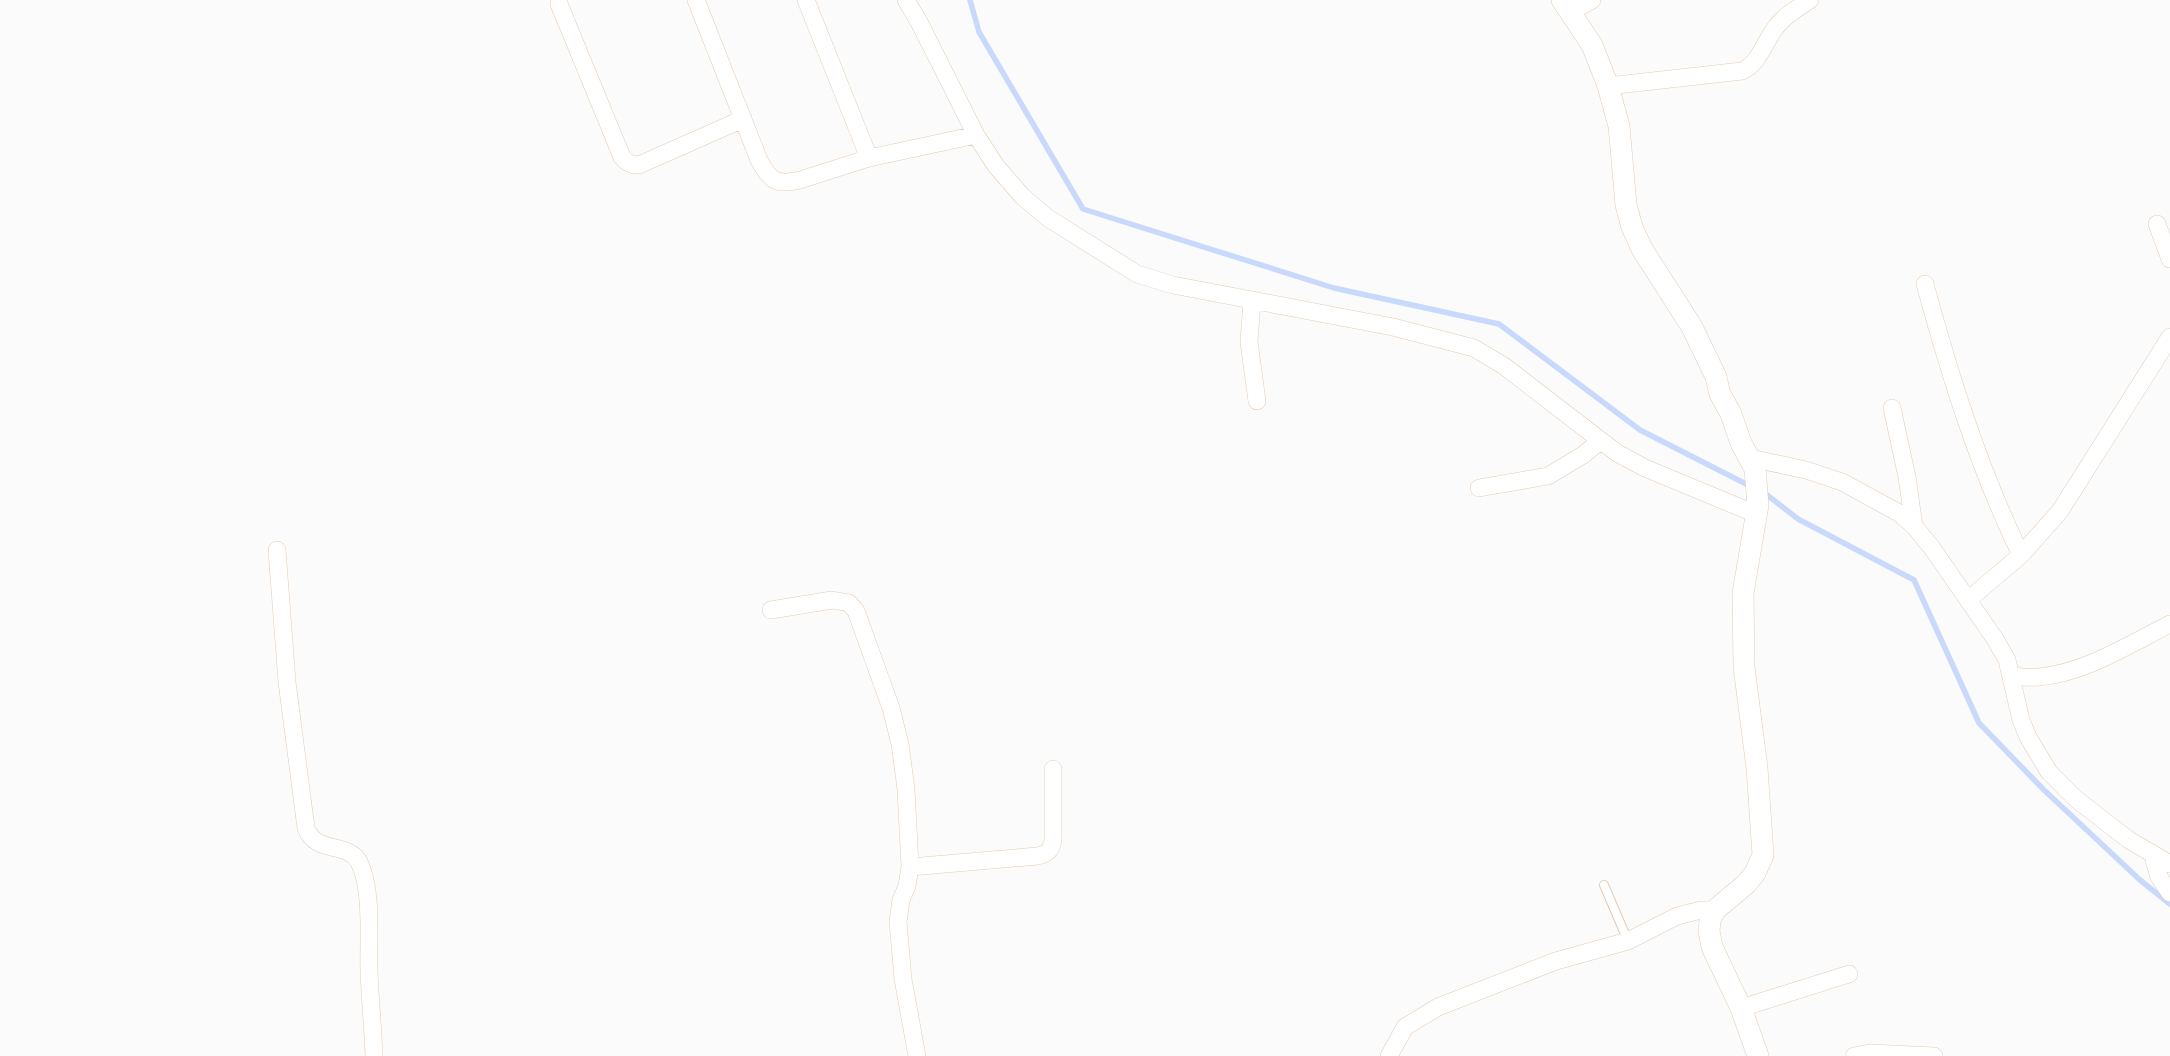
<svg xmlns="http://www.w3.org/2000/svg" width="2170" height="1056" font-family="Roboto,sans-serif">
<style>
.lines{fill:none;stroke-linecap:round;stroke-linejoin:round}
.stream{stroke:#c8d9fb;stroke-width:5.5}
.service-casing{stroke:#e5cbb2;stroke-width:10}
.minor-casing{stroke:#e5cbb2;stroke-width:18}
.tertiary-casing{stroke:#e5cbb2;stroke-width:22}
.service{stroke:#fff;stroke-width:8}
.minor{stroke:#fff;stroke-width:17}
.tertiary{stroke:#fff;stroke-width:21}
</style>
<rect width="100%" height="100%" fill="#fbfbfb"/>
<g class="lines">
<path class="stream" d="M970,0L979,32L1083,209L1334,288L1499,324L1640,430L1752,487
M1762,491L1798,519L1914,580L1979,723L2044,790L2140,880L2170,904"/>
<defs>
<path id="service" d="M1604,885L1628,941"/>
<path id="minor" d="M696,0L759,160C771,182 776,185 800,180L869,158L976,135
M806,0L869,158
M906,0L919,22L976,135L996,166L1022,196L1048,218L1137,274L1173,285L1393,327L1474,348L1504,366L1617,453L1645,468L1756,514
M559,4L622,157C627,163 631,165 639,165L743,119
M1570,12L1592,0
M1608,86L1742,71C1760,63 1764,42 1776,27C1785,15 1798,8 1810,0
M2157,224L2170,259
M1925,284C1950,376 1979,469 2021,555
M1252,301L1249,342L1257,401
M1892,408L1907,477L1914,526
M1750,458L1806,470L1842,482L1899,513L1914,526L1932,548L1995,639L2007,660L2021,720L2028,737L2049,772L2076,799L2129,840L2170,864
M1479,488L1548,476L1583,455L1600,441
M277,550L287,682L306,828C316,855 348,841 359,862C373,889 368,941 369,971C370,999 373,1028 374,1056
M1968,600L2021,555L2060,511L2170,337
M771,610L832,600L849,603L856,611L891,708L900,744L906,789L910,867L907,886L901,900L898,922L903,979L917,1056
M2012,676C2021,677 2030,678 2039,677C2085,673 2130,644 2170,624
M2152,853L2159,877L2170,893
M910,867L1038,856C1048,853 1052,850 1053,839V769
M1741,1008L1849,974
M1389,1056L1405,1027L1438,1007L1556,961L1628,941L1677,916L1701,910H1715
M1854,1056L1870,1053L1934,1056"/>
<path id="tertiary" d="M1562,0L1592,45L1608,86L1619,126L1626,205L1632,227L1642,249L1692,327L1716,377L1720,394L1731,414L1741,443L1755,469L1758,505L1743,593L1744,667L1757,768L1763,855L1755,873L1746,884L1715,910L1710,920L1709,931L1712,947L1741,1008L1758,1056"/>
</defs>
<use href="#service" class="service-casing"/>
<use href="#minor" class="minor-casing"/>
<use href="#tertiary" class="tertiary-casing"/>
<use href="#service" class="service"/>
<use href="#minor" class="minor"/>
<use href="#tertiary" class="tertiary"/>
</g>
</svg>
